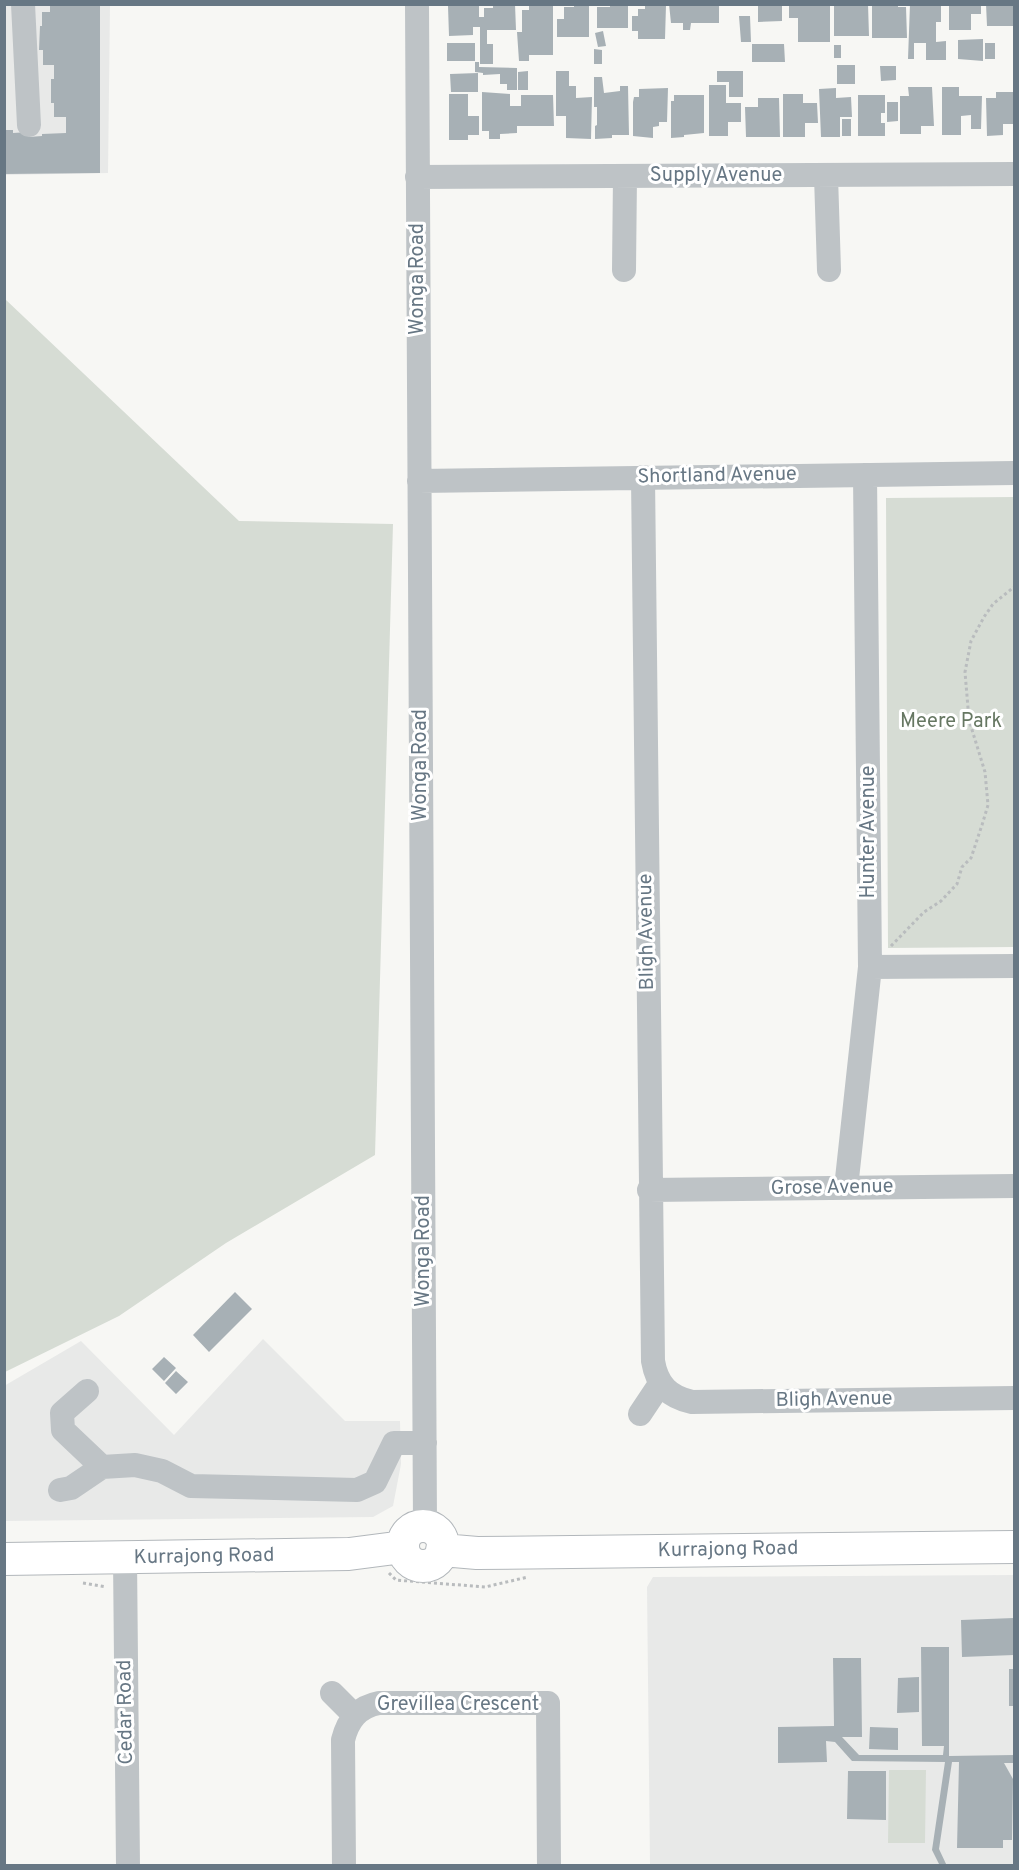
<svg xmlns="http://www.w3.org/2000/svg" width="1019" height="1870" font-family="Overpass,sans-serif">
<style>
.built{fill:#e8e9e8}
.green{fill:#d6dcd4}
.building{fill:#a7b0b5}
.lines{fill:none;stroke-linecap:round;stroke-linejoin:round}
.major-casing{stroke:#b2b7bb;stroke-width:34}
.path{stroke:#b9bcbe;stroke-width:3;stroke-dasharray:3 3;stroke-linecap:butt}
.minor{stroke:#bec3c6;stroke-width:24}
.major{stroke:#fff;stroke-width:32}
.labels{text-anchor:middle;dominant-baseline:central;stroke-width:6;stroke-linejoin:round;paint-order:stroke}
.street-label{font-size:20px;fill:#677784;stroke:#fff}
.park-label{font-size:20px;fill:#667762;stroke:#fff}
</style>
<rect width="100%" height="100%" fill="#f7f7f4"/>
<path class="built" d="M4,5H110L108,173L5,175Z
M263,1339L345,1421H400L401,1464L393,1506L373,1517L5,1521L4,1386L81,1341L174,1435Z
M1014,1575V1865H650L647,1587L653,1577Z"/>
<path class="green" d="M4,280L5,299L239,521L393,524L375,1155L226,1243L119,1316L5,1372Z
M1014,497V947L888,948L886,498Z
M889,1770H926L925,1843H888Z"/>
<path class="building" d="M50,4H100V173L4,174V130H13V133L29,132V137L42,136V134L66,133V117H54V103H51V79H54V65H43V50H39L40,26H42V12H50Z
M458,4L479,5V17H484V8H493V4H515L516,30H487V44H493V64H480V27H473V35L449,36L448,6Z
M553,4V55H529V61H519L517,32H522V10H529V6Z
M574,4H589V37H557V19H564V7H574Z
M610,4H628V28H597V7H610Z
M669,4H719V23H691L690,30H683V23H671Z
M758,4H782V21L758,22Z
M789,4H830V42H798V18H789Z
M834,4H868L869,36H834Z
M872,4H898V7H906L907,38H872Z
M910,4H941V22H936V42L946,41V60H926V43H914V59H908Z
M949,4H981V14H971V30H949Z
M986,4H1014L1013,26H987Z
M645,5H666L665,39H638V31H632V16H638V9H645Z
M739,16H750L751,42H741Z
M603,31L606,46L598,47L595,33Z
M983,39V61L958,59V40Z
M447,43H475V61H447Z
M985,43H995V59H985Z
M752,44H784L785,62H752Z
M834,45H841V58H834Z
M594,49L602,50V64H594Z
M475,62H479V67L517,68V90H507V84H500V74L483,75V73L475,72Z
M837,65H855V84H837Z
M880,66H896V80L881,81Z
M528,71V90H518V72Z
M556,71H569V86H576V98L592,97L591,139L566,138V116H556Z
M717,71H743V97H729V82H717Z
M478,73V92H451L450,74Z
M594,77H602L604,93L620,91V86H628L629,135H612V138L595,139V126L597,125V107H594Z
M709,85H726V103H741V122H728V136H709Z
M908,87H932L934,126H921V134H900V96H909Z
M942,87H959V96H982L981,129H971V115L961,116V135H942Z
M668,88L667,122H659V126L653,127V138L633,136V102L634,97H639V89Z
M836,88V98L851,97L852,117H840V137H821L819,89Z
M482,92L510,94V106H521V95H553L554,126H517V133L500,134V139H489V131H482Z
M996,92H1013V124H1003V135L987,136L986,98H996Z
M449,94H468V116H479V135H468V140H449Z
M783,94H803V103H817L818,123H805V137H783Z
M674,95H704V133L684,135V137L671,138V101H674Z
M858,95H885V113H881V123H885V136H858Z
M758,98H779L780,137H746L745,107H758Z
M887,102H898V121L887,122Z
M842,119H851V136H842Z
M235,1292L252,1309L209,1352L193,1335Z
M164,1357L176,1368L164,1381L152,1369Z
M176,1371L188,1382L176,1394L165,1383Z
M1014,1618V1655L962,1657L961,1620Z
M921,1647H949V1756L1014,1755V1763H1004L1013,1779L1012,1840H1003V1848H957L959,1762H952L939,1849L947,1866H940L932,1850L945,1762L852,1761L835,1742L826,1741L827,1762L778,1763V1727L834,1726L833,1658H861L862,1737H842L859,1755H943L944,1746H922Z
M1009,1669H1014V1706H1009Z
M919,1677V1712L897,1713L898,1678Z
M870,1727L898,1728V1750L869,1749Z
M848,1771H886V1820L847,1819Z"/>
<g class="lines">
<defs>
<path id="major" d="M403 1546a20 20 0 1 1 40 0a20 20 0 1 1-40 0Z
M442,1550L477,1553L1014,1547
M4,1559L349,1554L403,1547"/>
</defs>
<use href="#major" class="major-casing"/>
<path class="path" d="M891,946L924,912L941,901L957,884L962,867L971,858L982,825L988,805L985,772L969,720L965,672L971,641L984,617L993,604L1014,587
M389,1573L396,1580L485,1587L528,1577
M83,1583L106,1587"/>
<path class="minor" d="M23,4L29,125
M417,4L425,1526
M826,176L829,270
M417,177L1014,174
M624,270L625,176
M643,477L653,1361C657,1385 669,1397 692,1402L1014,1398
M419,481L1014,473
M870,967L1014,966
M846,1188L870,967L865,475
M649,1190L1014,1186
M87,1391L62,1413L63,1430L102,1467
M640,1414L660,1384
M60,1490L71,1488L102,1467L135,1465L162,1471L191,1486L357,1490L375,1482L394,1443H425
M125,1558L128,1866
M332,1693L354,1715
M344,1866L343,1740C348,1720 358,1707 379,1703H548L549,1866"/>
<use href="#major" class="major"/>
</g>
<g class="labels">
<g class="street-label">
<text x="716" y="176">Supply Avenue</text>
<text transform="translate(418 279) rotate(-90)">Wonga Road</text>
<text transform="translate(717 476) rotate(-1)">Shortland Avenue</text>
<text transform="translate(421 765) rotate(-90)">Wonga Road</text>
<text transform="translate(869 832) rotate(-90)">Hunter Avenue</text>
<text transform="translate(647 932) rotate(-91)">Bligh Avenue</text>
<text transform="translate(832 1188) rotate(-1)">Grose Avenue</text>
<text transform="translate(424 1251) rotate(-90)">Wonga Road</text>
<text transform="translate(834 1400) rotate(-1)">Bligh Avenue</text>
<text transform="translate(728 1550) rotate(-1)">Kurrajong Road</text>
<text transform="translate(204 1557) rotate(-1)">Kurrajong Road</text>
<text x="458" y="1705">Grevillea Crescent</text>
<text transform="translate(126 1712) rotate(-91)">Cedar Road</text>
</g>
<g class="park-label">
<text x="951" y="722">Meere Park</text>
</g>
</g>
<rect width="1019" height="1870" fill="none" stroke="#677784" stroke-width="12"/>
</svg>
